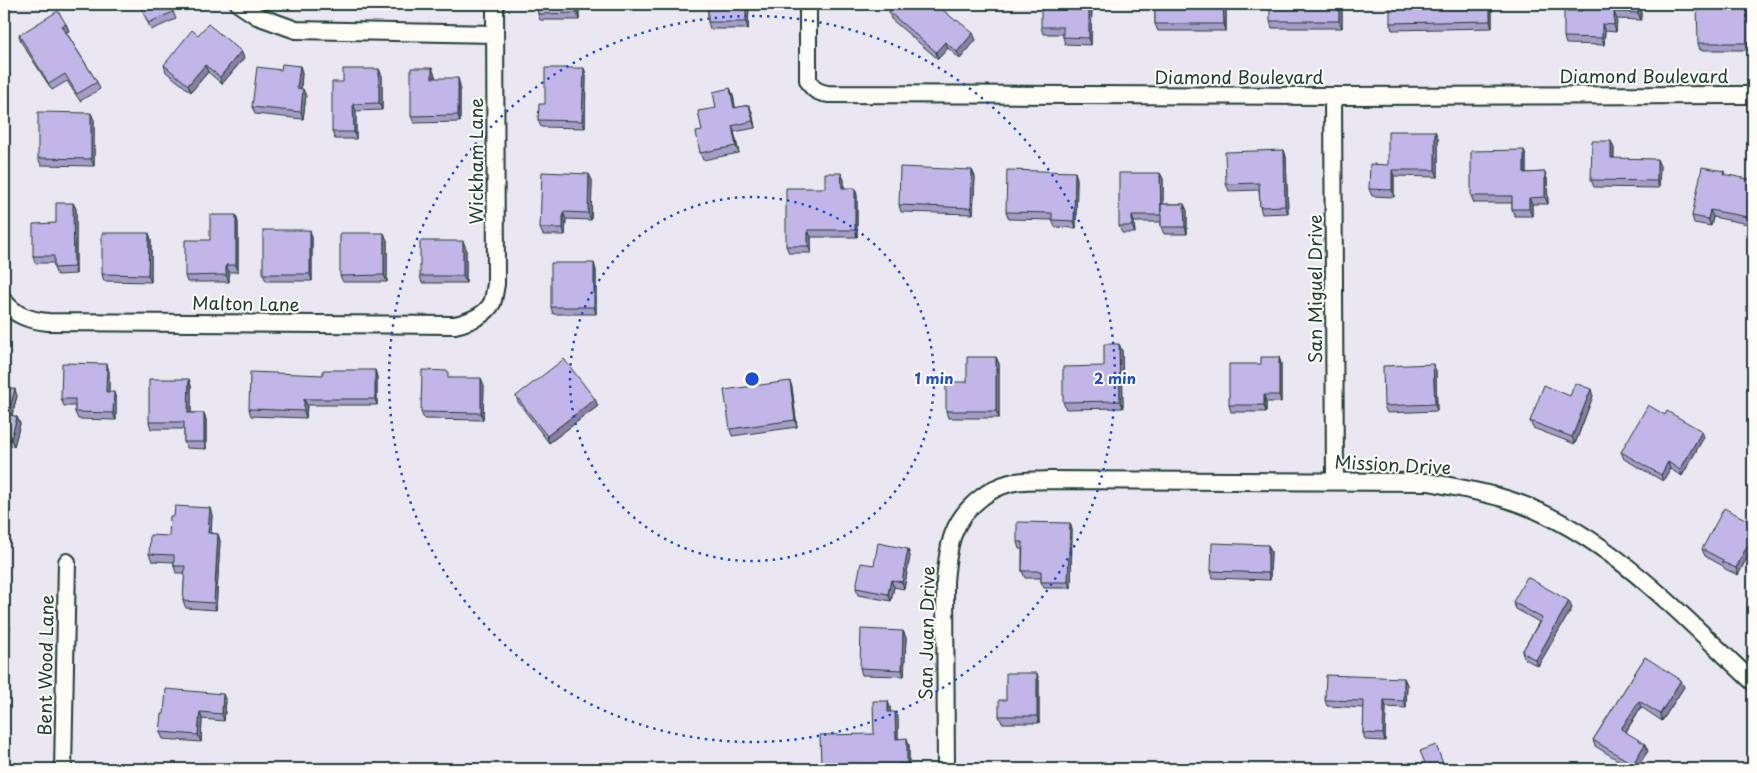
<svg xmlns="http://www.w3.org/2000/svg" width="1757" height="773" font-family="'Playpen Sans',sans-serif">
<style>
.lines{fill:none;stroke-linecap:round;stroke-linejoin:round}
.street-casing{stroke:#1f3d34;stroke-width:20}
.street{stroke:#fdfcf7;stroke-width:16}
.wall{fill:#a79cc7;stroke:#1f3d34}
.shaded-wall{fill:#887fa2;stroke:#1f3d34}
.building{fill:#c2b5e7;stroke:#1f3d34}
.ring{fill:none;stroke:#1d4ed8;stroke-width:2.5;stroke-dasharray:2.5 5}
.labels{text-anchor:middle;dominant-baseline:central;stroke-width:4;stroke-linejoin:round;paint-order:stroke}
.street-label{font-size:18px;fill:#1f3d34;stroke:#fdfcf7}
.centre{fill:#1d4ed8;stroke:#fdfcf7;stroke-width:2.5}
.ring-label{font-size:15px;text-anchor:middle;font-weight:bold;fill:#1d4ed8;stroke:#fdfcf7;stroke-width:4;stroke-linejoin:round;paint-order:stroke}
</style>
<rect width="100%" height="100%" fill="#ebe7f2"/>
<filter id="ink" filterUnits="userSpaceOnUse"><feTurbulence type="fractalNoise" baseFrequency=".02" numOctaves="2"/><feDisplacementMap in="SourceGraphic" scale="10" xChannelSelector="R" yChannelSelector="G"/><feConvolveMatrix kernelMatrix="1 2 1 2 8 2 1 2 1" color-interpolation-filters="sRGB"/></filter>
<g filter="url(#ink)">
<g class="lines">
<defs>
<path id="street" d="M239,4L257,16L296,30L494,34
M808,4V80C813,90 817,92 828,94L1333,96L1753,95
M1333,96L1335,480
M4,301C15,316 30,320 48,322L455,325C468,322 485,316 492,303C494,298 495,289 496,284L495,4
M63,769L67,562
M946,769L945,582C948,546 951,520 982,497C991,490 999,486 1010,483C1022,480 1036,481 1048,480L1429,482C1458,488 1487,492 1515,502C1608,534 1682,616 1753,682"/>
</defs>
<use href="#street" class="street-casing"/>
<use href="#street" class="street"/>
</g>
<path class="wall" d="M140,4H185L172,9L176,19L151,30Z
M537,4H579V20H540L538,14Z
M708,4H749L748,29H710L708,22Z
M888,4H936L976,40L960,59L948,48L938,59L891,19L889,12L893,7Z
M1092,4L1091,45L1065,44L1063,37V34H1043L1041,27Z
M1155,4H1226V31H1158L1155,24Z
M1342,4V28H1272L1270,21Z
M1492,4V28L1392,30L1390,23Z
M1641,4V20L1617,19L1616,32L1605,31L1604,45L1566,44L1564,37L1582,11Z
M1753,4V50H1700L1698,43Z
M66,24L69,31L66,32L97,82L100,89L80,101L67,81L52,90L21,42L19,35Z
M198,35L241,51L244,58L222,84L208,72L191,92L166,72L164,65Z
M300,66L302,73L301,89L306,96L303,119L255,114L252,107L281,70Z
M584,68L586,75L585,128L541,127L538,120L545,104Z
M379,69L382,76V110L356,111V139H335L332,132L343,82Z
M435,75V78L460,85V122L414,123L411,116Z
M730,88L733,95L735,108L749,105L752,112L755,128L734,132L739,153L703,160L700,153L702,131L716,108Z
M94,120V166L41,165L38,158Z
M1438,138V177L1394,176V197L1372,196L1369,189L1388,165Z
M1614,148V159L1660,166L1659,188L1594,187L1591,180Z
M1284,150L1286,157L1288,213L1262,214L1260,207L1259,190L1229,191L1226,184Z
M1524,150L1526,157V173L1545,172L1547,179L1548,204H1532V216H1515L1512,209V203H1474L1471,196Z
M972,170L975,177L973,214L901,212L899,205Z
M1724,171L1725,175L1753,180V225L1713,217L1711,226L1694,223L1692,216Z
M1075,172L1077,179L1076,228L1055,227L1052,220L1009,219L1006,212Z
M841,173L844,180V188L857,195V237H811V253H789L786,246L825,188Z
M1160,173L1163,179V204H1184L1187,211V234H1164L1161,227V222H1134L1135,233H1122L1119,226Z
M592,180L591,220L566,219L565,235H543L540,228Z
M73,203L76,209V274L57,275L54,268V263H35L33,256L56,223Z
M238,222V272H229V282H187L185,276L210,240Z
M149,233L151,240V282L104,281L102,274Z
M312,237V281H266L263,274Z
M387,240V282H343L340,276Z
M466,248V283H422L420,276Z
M596,270V314H553L551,307Z
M1119,344L1122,351L1123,408L1066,409L1063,402L1104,366Z
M996,357L999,364V418H948L946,411L967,382Z
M1279,357L1281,364V402H1266V412H1231L1229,405L1261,364Z
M1433,364L1436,371L1437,411L1387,413L1384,406Z
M375,370L377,377V405H307L306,418L251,416L249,409Z
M109,371V392L116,399V420L78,419L75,412V406H64L61,399Z
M451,378L484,385L483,420L424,419L421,412Z
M189,379L191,386V413H204L206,420V449L187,448L184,442V429H151L149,422Z
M790,381L792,388L797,427L732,436L730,429Z
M4,386L17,396L12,415L17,417L20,424L14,446L4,444Z
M516,396L598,406L549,443L518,402Z
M1570,396H1593L1575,444L1533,428L1530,421Z
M1704,437L1682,476L1670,469L1663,481L1624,459L1621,452Z
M212,515L211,533L218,534L220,541L216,610L186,608L183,601L185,573H176L174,566V562L152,561L149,554L169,536Z
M1070,523L1072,530L1071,588H1044L1041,582V578H1025L1022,571V549H1019L1017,542Z
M1753,523V546L1738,575L1725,569L1723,566L1705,556L1702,549Z
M1268,545L1271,552L1270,580L1213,578L1211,571Z
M908,549L910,556L904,589L894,587L891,601L858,595L856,588L874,565Z
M1513,602L1572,608L1538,666L1525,659L1522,652L1539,622L1516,609Z
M4,619L10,626L7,671L4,670Z
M903,631L906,638L904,676L862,675L860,668Z
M1645,657L1684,687L1662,721L1641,707L1626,732L1648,751L1636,769H1632L1595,746L1593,740Z
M1404,678L1407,685L1406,708L1386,707L1385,741L1365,740L1363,733L1364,708L1327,706L1325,700Z
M1039,680V723H1002L999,716L1006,700Z
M226,701L224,721L202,719L201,742L163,739L160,732L164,714Z
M890,707V712L898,718V738L909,745V769H822L821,765L874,734Z"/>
<path class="shaded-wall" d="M576,4H579V20L577,13Z
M746,4H749L748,29L746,22Z
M1089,4H1092L1091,45L1089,38Z
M1223,4H1226V31L1224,24Z
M1339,4H1342V28L1339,21Z
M1490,4H1492V28L1490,21Z
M1638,4H1641V20L1638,13Z
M1614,12L1617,19L1616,32L1614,25Z
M66,24L69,31L65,33L62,26Z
M1602,24L1605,31L1604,45L1602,38Z
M973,33L976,40L960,59L957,52Z
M945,42L948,48L938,59L936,52Z
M241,51L244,58L222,84L220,77Z
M205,65L208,72L191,92L188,85Z
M300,66L302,73L300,95L297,88Z
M432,68L435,75V85L432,78Z
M584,68L586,75L585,128L582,121Z
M379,69L382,76V110L379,103Z
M458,78L460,85V122L458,115Z
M730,88L733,95L737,115L734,108Z
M303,89L306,96L303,119L301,112Z
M353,104L356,111V139L354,132Z
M749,105L752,112L755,128L753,121Z
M91,113L94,120V166L91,159Z
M732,126L734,132L739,153L736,146Z
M1435,131L1438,138V177L1435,170Z
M1611,141L1614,148L1613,165L1611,158Z
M1284,150L1286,157L1288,213L1285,206Z
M1524,150L1526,157V179L1524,173Z
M1657,159L1660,166L1659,188L1657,181Z
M972,170L975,177L973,214L971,208Z
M1392,170L1394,176V197L1392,190Z
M1075,172L1077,179L1076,228L1074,221Z
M1545,172L1547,179L1548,204L1545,197Z
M841,173L844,180V195L842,188Z
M1160,173L1163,179V222L1161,215Z
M589,174L592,180L591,220L588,213Z
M855,188L857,195V237L855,230Z
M1529,198L1532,204V216L1529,209Z
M73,203L76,209V274L74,267Z
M1184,204L1187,211V234L1185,227Z
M1710,210L1713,217L1711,226L1708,219Z
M563,212L566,219L565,235L563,228Z
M236,215L238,222V272L236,265Z
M1132,215L1134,222L1135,233L1132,226Z
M310,230L312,237V281L310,274Z
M808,230L811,237V253L808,246Z
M149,233L151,240V282L148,275Z
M384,233L387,240V282L384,275Z
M463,241L466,248V283L463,276Z
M594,263L596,270V314L594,307Z
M226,265L229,272V282L226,275Z
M1119,344L1122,351L1123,408L1120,401Z
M996,357L999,364V418L996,411Z
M1279,357L1281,364V402L1279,395Z
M107,364L109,371V399L106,392Z
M1433,364L1436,371L1437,411L1435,404Z
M375,370L377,377V405L375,399Z
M481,378L484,385L483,420L481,413Z
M189,379L191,386V420L188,413Z
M790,381L792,388L797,427L795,420Z
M15,389L17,396L10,421L8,414Z
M1591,389L1593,396L1575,444L1572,437Z
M114,392L116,399V420L113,413Z
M1264,395L1266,402V412L1264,405Z
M304,399L307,405L306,418L304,411Z
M595,399L598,406L549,443L547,436Z
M204,413L206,420V449L204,442Z
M17,417L20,424L14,446L11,439Z
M1702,431L1704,437L1682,476L1680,470Z
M1668,462L1670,469L1663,481L1661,475Z
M210,508L212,515L211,540L208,533Z
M1070,523L1072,530L1071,588L1068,582Z
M218,534L220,541L216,610L214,603Z
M1753,534V546L1738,575L1736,568Z
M1268,545L1271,552L1270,580L1268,573Z
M908,549L910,556L904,589L902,582Z
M891,580L894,587L891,601L888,594Z
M1569,601L1572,608L1538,666L1536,660Z
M7,619L10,626L7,671L5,664Z
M903,631L906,638L904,676L902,670Z
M1037,673L1039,680V723L1037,716Z
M1404,678L1407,685L1406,708L1404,701Z
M1681,680L1684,687L1662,721L1660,714Z
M223,694L226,701L224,721L222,714Z
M1384,700L1386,707L1385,741L1383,734Z
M888,701L890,707L891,718L888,712Z
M1639,701L1641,707L1623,736L1621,729Z
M200,712L202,719L201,742L198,735Z
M895,712L898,718V745L896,739Z
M4,734L5,738V769H4Z
M907,738L909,745V769L907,764Z
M1645,744L1648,751L1636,769H1634L1633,764Z"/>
<path class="building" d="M140,4H170L173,12L148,23Z
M537,4H576L577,13L538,14Z
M708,4H746V22H708Z
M894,4H936L956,21L957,20L973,33L957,52L945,42L936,52L889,12L895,5Z
M1041,4H1089V38L1063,37V27H1041Z
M1155,4H1223L1224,24H1155Z
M1270,4H1339V21H1270Z
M1390,4H1490V21L1390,23Z
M1583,4H1638V13L1614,12V25L1602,24V38L1564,37V11H1582Z
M1697,4H1753V43H1698Z
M58,11L66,24L62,26L97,82L77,94L65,74L49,84L19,35Z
M208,24L241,51L220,77L205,65L188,85L164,65L192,30L198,35Z
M282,64L300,66L297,88L303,89L301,112L252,107L257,67L281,70Z
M411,68H432V78H458V115L411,116Z
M545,68H584L582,121L538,120L539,104H545Z
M343,69H379V103L353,104L354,132H332V82H343Z
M730,88L734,108L749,105L753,121L732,126L736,146L700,153L696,132L702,131L698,111L716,108L713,92Z
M38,112L91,113V159L38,158Z
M1388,131H1435V170H1392V190L1369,189L1370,164L1388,165Z
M1592,141H1611V158L1657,159V181L1591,180Z
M1284,150L1285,206L1260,207L1259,183L1226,184L1225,152Z
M1524,150V173L1545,172V197L1529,198V209H1512V196H1471V151Z
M900,167L972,170L971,208L899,205Z
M1702,167L1724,171L1723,174L1753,180V218L1710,210L1708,219L1692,216Z
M1007,170L1075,172L1074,221L1052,220V213L1006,212Z
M542,172L589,174L588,213L563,212V228H540Z
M825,173H841L842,188H855V230H808V246H786V188H825Z
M1119,173H1160L1161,215H1132V226H1119Z
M56,203H73L74,267L54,268V256H33V224L56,223Z
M1161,204H1184L1185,227H1161Z
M210,215H236V265H226V275L185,276V240H210Z
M263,230H310V274H263Z
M102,233H149L148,275L102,274Z
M340,233H384V275L340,276Z
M420,241H463V276H420Z
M551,263H594V307H551Z
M1104,344H1119L1120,401L1063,402V367L1104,366Z
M967,357H996V411H946V382H967Z
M1261,357H1279V395H1264V405H1229V364H1261Z
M564,359L595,399L547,436L516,396Z
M62,363L107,364L106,392H114L113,413L75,412V399H61Z
M1433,364L1435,404L1384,406L1383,366Z
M323,370H375V399H304V411L249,409L250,372L323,375Z
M422,370L448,371V378H481V413L421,412Z
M149,379H189L188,413H204V442H184V422H149Z
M790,381L795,420L730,429L724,390Z
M1575,383L1591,389L1572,437L1530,421L1544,385L1570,396Z
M4,386L15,389L8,414L17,417L11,439L4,437Z
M1648,405L1665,415L1667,411L1702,431L1680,470L1668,462L1661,475L1621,452Z
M175,506L210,508L208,533L218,534L214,603L183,601L185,566H174V555L149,554L150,535L169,536L170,516H174Z
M1724,508L1753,523V534L1736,568L1722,562L1723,560L1702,549Z
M1017,522L1070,523L1068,582H1041V571H1022L1023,542H1017Z
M878,543L908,549L902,582L891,580L888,594L856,588L861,563L874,565Z
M1212,543L1268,545V573L1211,571Z
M1527,577L1569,601L1536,660L1522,652L1542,618L1513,602Z
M4,619H7L5,664H4Z
M861,629L903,631L902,670L860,668Z
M1645,657L1681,680L1660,714L1639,701L1621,729L1645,744L1633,764L1593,740Z
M1006,673H1037V716H999V700H1006Z
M1326,675L1404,678V701L1384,700L1383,734L1363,733L1364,701L1325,700Z
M166,689L223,694L222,714L200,712L198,735L160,732L162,714H164Z
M873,701H888V712H895L896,739L907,738V764H898V769H864V764L821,765L820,735L874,734Z
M1436,745L1445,769H1418L1417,766L1425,763L1420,751Z"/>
</g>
<g class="ring">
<circle cx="752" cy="379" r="182"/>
<circle cx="752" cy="379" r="363"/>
</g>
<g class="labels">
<g class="street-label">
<text x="1644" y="75">Diamond Boulevard</text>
<text x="1239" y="76">Diamond Boulevard</text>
<text transform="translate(475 161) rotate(-90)">Wickham Lane</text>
<text transform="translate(1314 289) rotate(-90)">San Miguel Drive</text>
<text transform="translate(246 303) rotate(1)">Malton Lane</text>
<text transform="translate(1393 464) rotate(3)">Mission Drive</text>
<text transform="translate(926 633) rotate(-89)">San Juan Drive</text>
<text transform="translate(45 665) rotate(-89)">Bent Wood Lane</text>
</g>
</g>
<circle cx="752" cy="379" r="8" class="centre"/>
<g class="ring-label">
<text x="934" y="384">1 min</text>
<text x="1115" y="384">2 min</text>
</g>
<rect width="1757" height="773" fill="none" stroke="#fdfcf7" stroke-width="20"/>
<rect x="10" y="10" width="1737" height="753" fill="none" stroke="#1f3d34" stroke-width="2" filter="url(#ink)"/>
</svg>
